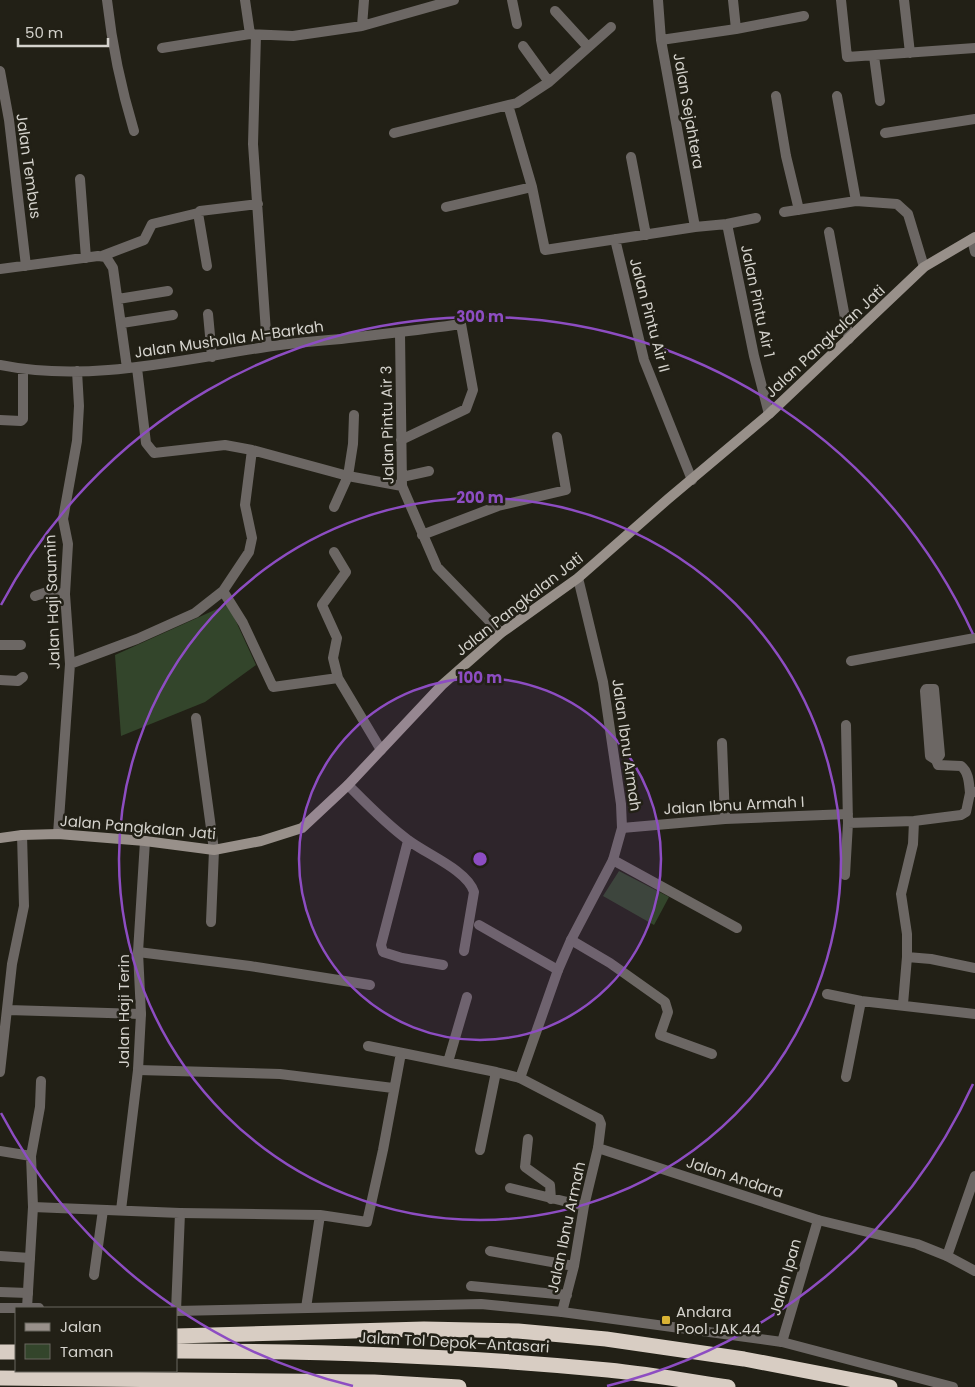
<svg xmlns="http://www.w3.org/2000/svg" width="975" height="1387" font-family="Poppins,sans-serif">
<style>
.green{fill:#33452b}
.lines{fill:none;stroke-linecap:round;stroke-linejoin:round}
.minor{stroke:#6c6764;stroke-width:10}
.tertiary{stroke:#6c6764;stroke-width:10}
.secondary{stroke:#98908a;stroke-width:10}
.motorway{stroke:#d8cdc3;stroke-width:15}
.ring{fill:none;stroke:#8d4dc2;stroke-width:2.5}
.poi-dot{fill:#d9b334;stroke:#222016;stroke-width:2}
.labels{text-anchor:middle;dominant-baseline:central;stroke-width:5;stroke-linejoin:round;paint-order:stroke}
.street-label{font-size:15px;fill:#d4d2cc;stroke:#222016}
.poi-label{font-size:15px;fill:#d4d2cc;stroke:#222016;text-anchor:start}
.centre{fill:#8d4dc2;stroke:#222016;stroke-width:2.5}
.ring-label{font-size:15px;text-anchor:middle;font-weight:bold;fill:#8d4dc2;stroke:#222016;stroke-width:5;stroke-linejoin:round;paint-order:stroke}
</style>
<rect width="100%" height="100%" fill="#222016"/>
<path class="green" d="M228,604L256,665L205,702L121,736L115,655Z
M619,871L669,897L654,925L603,896Z"/>
<g class="lines">
<path class="minor" d="M107,0C112,45 121,88 134,131
M245,0L250,34
M512,0L517,24
M658,0L661,40L695,227
M841,0L847,57L975,48
M904,0L910,53
M555,11L588,47
M362,26L364,0
M736,29L804,16
M256,35L253,144L267,347
M661,40L736,29L733,0
M523,46L549,82
M162,48L250,34L293,36L362,26L454,0
M874,56L880,101
M0,71L9,120L26,266
M776,96L786,156L799,210
M837,96L856,201
M508,105L532,187L545,250L695,227L727,224L756,218
M394,133L517,103L549,82L611,27
M885,133L975,119
M631,157L646,235
M80,179L86,258
M446,207L532,187
M784,212L856,201L897,204L908,214L924,267
M727,224L754,356L769,414
M829,232L849,339
M615,239L644,360L692,480
M972,239L975,252
M102,256L144,240L152,224L198,213
M207,266L198,213L200,211L258,204
M0,269L98,256L106,257L113,268L127,368
M118,299L168,291
M208,314L212,357
M122,323L173,315
M400,333L402,486L437,567L501,633
M0,365C88,383 179,360 266,347C291,343 316,341 341,339C381,334 421,330 461,324L473,390L466,409L401,440
M137,368L146,443L154,453L225,445L252,450L348,476L402,486
M0,420L21,421L23,419V369
M402,477L429,471
M334,507L348,476L353,444L354,415
M422,535L498,506L566,490L557,437
M334,552L346,572L322,605L337,638L333,658L338,678
M223,591L243,623L273,687L338,678L381,750
M35,596L47,592L65,594
M0,645H21
M851,661L975,638
M70,664L137,639L195,613L223,591L249,552L252,538L245,505L252,450
M0,680L18,681L23,677
M196,718L214,850L211,922
M722,743L725,819
M936,760L940,755L934,689H926L925,691L930,756L936,760L938,765L961,766C969,772 969,784 970,793
M348,785C367,804 386,824 408,840C426,854 467,870 474,892L464,951
M848,823L914,821L961,815L966,812L970,793L975,792
M622,828L725,819L848,814
M58,834L70,664L65,594L68,544L63,519L77,441L79,406L77,371
M408,841L381,945L383,952L402,958L443,965
M613,860L737,928
M845,875L848,823L846,725
M479,925L558,970
M571,940L610,963L665,1002L668,1012L660,1035L712,1054
M138,952L250,966L370,985
M907,957L931,959L975,968
M827,994L861,1001L975,1014
M903,1004L907,957V934L901,894L913,844L914,821
M8,1010L141,1014
M368,1046L496,1072L520,1078
M448,1062L467,997
M138,1070L280,1074L393,1088
M0,1072L12,964L24,906L22,835
M846,1077L861,1001
M528,1139L525,1167L550,1185L551,1199
M480,1150L496,1072
M0,1151L31,1156
M510,1188L584,1206
M33,1207L31,1156L40,1107L41,1081
M180,1213L320,1215
M490,1251L574,1266
M0,1256L30,1258
M947,1256L975,1176
M94,1275L103,1210
M471,1286L567,1295
M0,1292L28,1293
M306,1308L320,1215L367,1222L383,1150L401,1053
M562,1312L574,1266L584,1206L598,1148
M782,1342L818,1220"/>
<path class="tertiary" d="M578,578L603,682L621,804L622,828L613,860L571,940L558,970L520,1078L599,1119L601,1124L598,1148L818,1220L917,1244L947,1256L975,1271
M121,1210L138,1070L141,1014L138,952L145,841
M0,1308H39
M27,1308L33,1207L180,1213L176,1311L481,1304L562,1312L782,1342L953,1387"/>
<path class="secondary" d="M0,838L22,835L58,834L145,841L214,850L261,841L302,828L348,785L442,685L501,633L578,578L668,499L769,414L924,267L975,237"/>
<path class="motorway" d="M176,1336L424,1329L518,1331L606,1339L744,1359L890,1387
M176,1351C320,1351 465,1356 608,1370C648,1374 688,1381 728,1387
M0,1352H16
M0,1378L374,1382L459,1387"/>
</g>
<circle cx="480" cy="859" r="181" fill="#8d4dc2" fill-opacity=".12"/>
<g class="ring">
<circle cx="480" cy="859" r="181"/>
<circle cx="480" cy="859" r="361"/>
<path d="M973 1084A542 542 0 0 1 607 1386M353 1386A542 542 0 0 1 1 1113M1 605A542 542 0 0 1 973 634"/>
</g>
<rect class="poi-dot" x="661" y="1315" width="10" height="10" rx="2.5"/>
<g class="labels">
<g class="street-label">
<text transform="translate(689 111) rotate(80)">Jalan Sejahtera</text>
<text transform="translate(29 166) rotate(82)">Jalan Tembus</text>
<text transform="translate(758 301) rotate(78)">Jalan Pintu Air 1</text>
<text transform="translate(650 315) rotate(75)">Jalan Pintu Air II</text>
<text transform="translate(229 339) rotate(-8)">Jalan Musholla Al-Barkah</text>
<text transform="translate(825 341) rotate(-43)">Jalan Pangkalan Jati</text>
<text transform="translate(387 425) rotate(-91)">Jalan Pintu Air 3</text>
<text transform="translate(52 602) rotate(-92)">Jalan Haji Saumin</text>
<text transform="translate(519 604) rotate(-38)">Jalan Pangkalan Jati</text>
<text transform="translate(627 745) rotate(82)">Jalan Ibnu Armah</text>
<text transform="translate(734 805) rotate(-3)">Jalan Ibnu Armah I</text>
<text transform="translate(138 827) rotate(5)">Jalan Pangkalan Jati</text>
<text transform="translate(123 1011) rotate(-90)">Jalan Haji Terin</text>
<text transform="translate(735 1177) rotate(18)">Jalan Andara</text>
<text transform="translate(566 1227) rotate(-78)">Jalan Ibnu Armah</text>
<text transform="translate(785 1277) rotate(-74)">Jalan Ipan</text>
<text transform="translate(454 1342) rotate(3)">Jalan Tol Depok–Antasari</text>
</g>
<g class="poi-label">
<text x="676" y="1311">Andara<tspan x="676" dy="17">Pool JAK.44</tspan></text>
</g>
</g>
<circle cx="480" cy="859" r="8" class="centre"/>
<g class="ring-label">
<text x="480" y="322">300 m</text>
<text x="480" y="503">200 m</text>
<text x="480" y="683">100 m</text>
</g>
<rect x="15" y="1307" width="162" height="65" fill="#222016" stroke="#69675f"/>
<rect x="25" y="1323" width="25" height="8" fill="#98908a" stroke="#69675f"/>
<text x="60" y="1332" font-size="15" fill="#d4d2cc">Jalan</text>
<rect x="25" y="1344" width="25" height="15" fill="#33452b" stroke="#69675f"/>
<text x="60" y="1357" font-size="15" fill="#d4d2cc">Taman</text>
<path d="M18 38v8h90v-8" fill="none" stroke="#d4d2cc" stroke-width="2.5"/>
<text x="25" y="38" font-size="15" fill="#d4d2cc" stroke="#222016" stroke-width="4" paint-order="stroke">50 m</text>
</svg>
